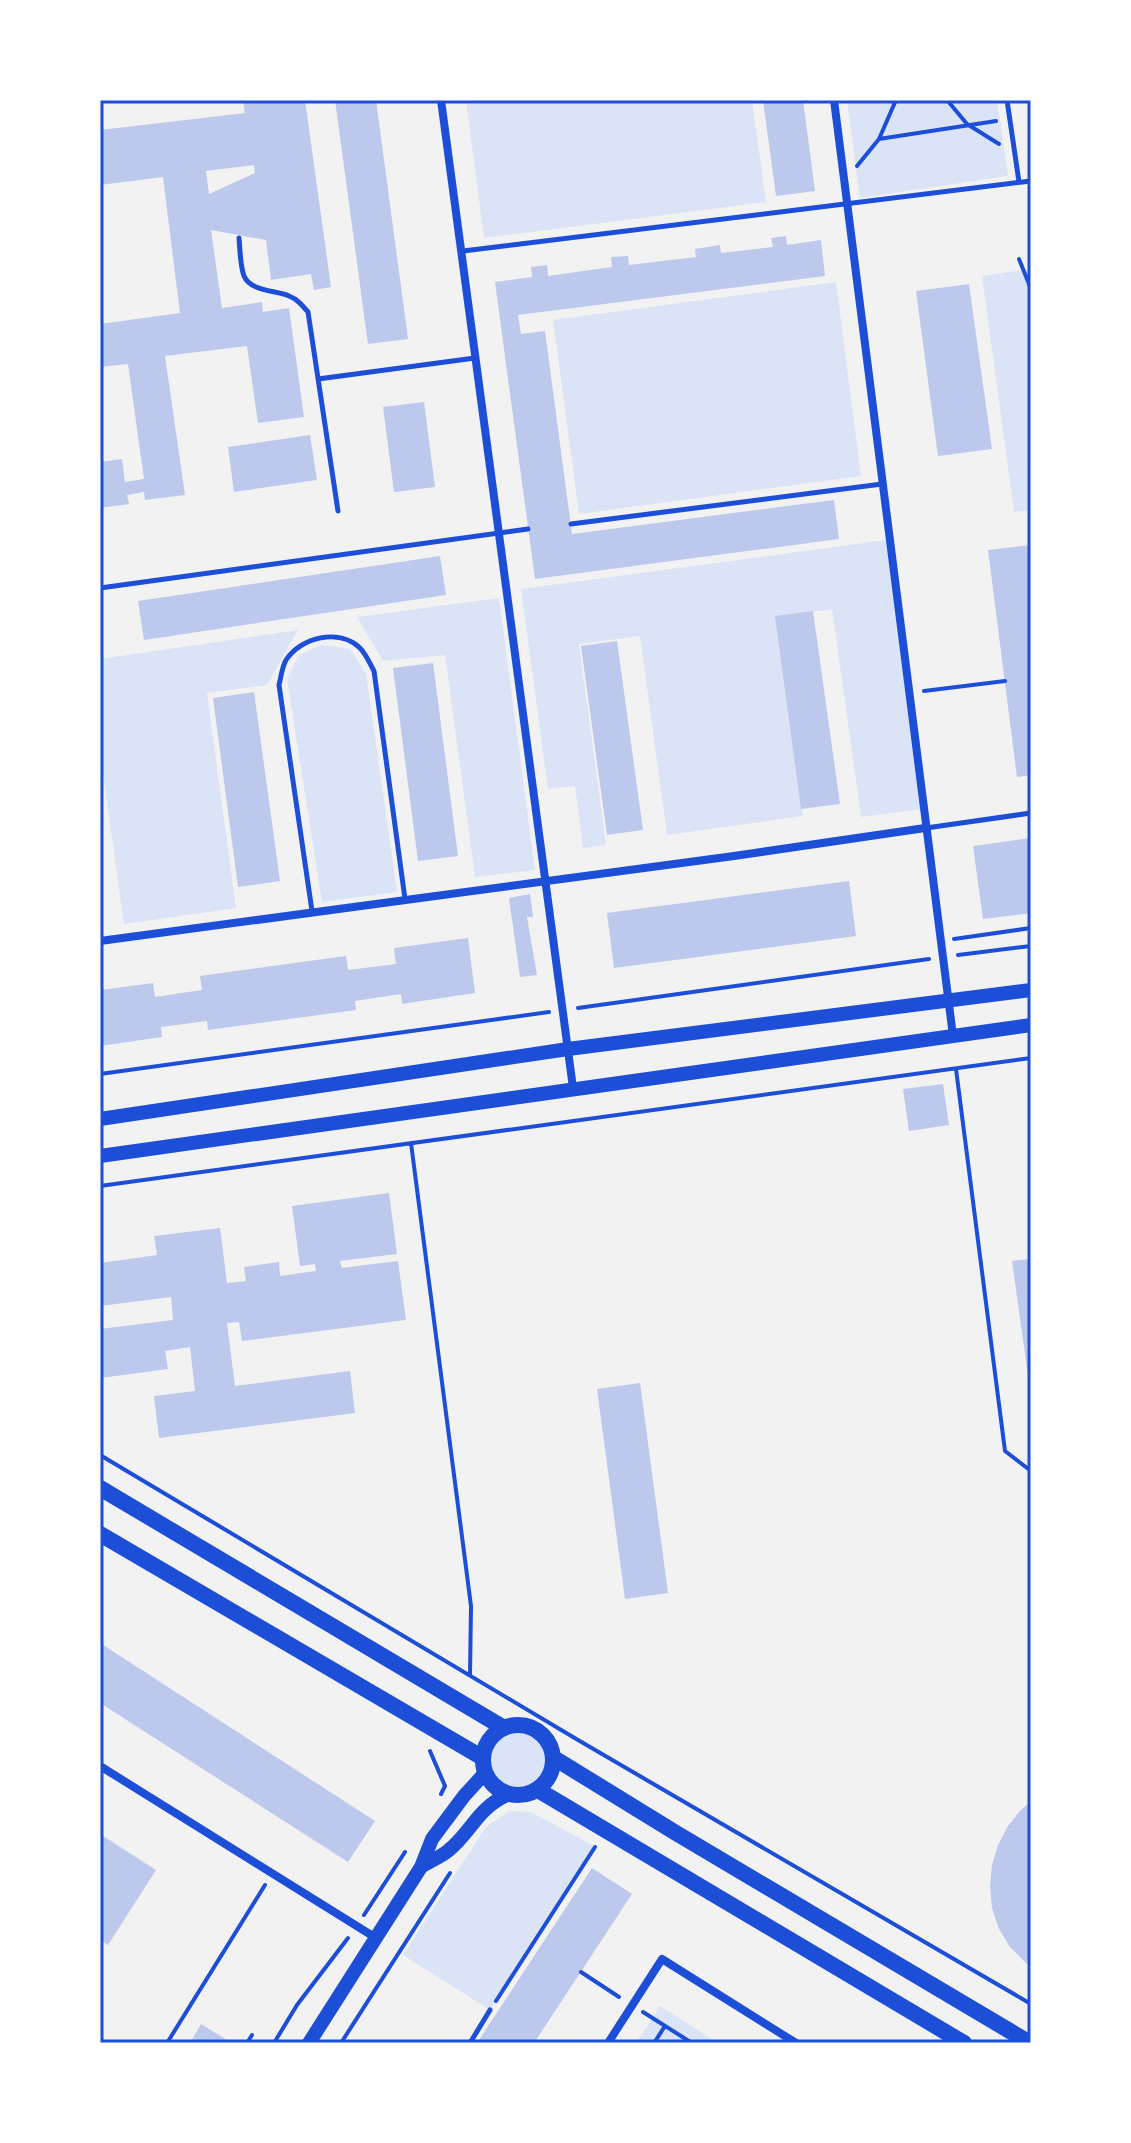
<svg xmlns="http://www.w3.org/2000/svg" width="1131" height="2143" font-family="Ubuntu,sans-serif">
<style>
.green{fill:#dbe4f7}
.building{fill:#bdc9ec;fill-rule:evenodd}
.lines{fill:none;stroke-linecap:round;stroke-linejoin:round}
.path{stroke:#1d4ed8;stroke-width:4}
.service{stroke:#1d4ed8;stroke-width:5}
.minor{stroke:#1d4ed8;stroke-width:8}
.tertiary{stroke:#1d4ed8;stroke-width:14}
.secondary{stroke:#1d4ed8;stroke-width:16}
.neatline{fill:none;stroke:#1d4ed8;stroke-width:3}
</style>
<rect width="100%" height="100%" fill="#f2f2f2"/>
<path class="green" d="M466,100H752L766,202L484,238Z
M847,100H997L1008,176L860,198Z
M1031,269V510L1014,512L982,276Z
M836,282L861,476L579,514L553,320Z
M886,540L923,809L861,817L832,609L776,617L803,816L667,835L640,636L579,644L606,845L583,848L575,786L548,789L521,589Z
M499,598L535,870L475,877L445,655L383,661L357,617Z
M298,630L267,685L207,693L236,908L124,924L100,753V659Z
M321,645L350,649L366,673L397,892L322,902L287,679L299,655Z
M491 1761a28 28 0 1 1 56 0a28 28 0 1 1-56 0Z
M509,1811L531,1812L596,1847L490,2010L403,1955L486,1827Z
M660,2006L718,2043H636Z"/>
<path class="building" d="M243,100H305L331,287L314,290L311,274L271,280L266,240L211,230L222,308L262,302L263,312L289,308L304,417L258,423L247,346L165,356L185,495L145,500L144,492L127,495L129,504L100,508V462L122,459L125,482L144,479L128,364L100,367V324L180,313L163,177L100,185V130L245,113ZM254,165L255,173L209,194L206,171Z
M335,100H376L408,339L368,344Z
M763,100H803L815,191L776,196Z
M786,236L787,245L821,240L825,276L518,315L521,334L545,331L572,534L834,500L839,539L535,579L495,282L532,277L531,267L547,265L548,276L612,267L611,257L628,256L629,265L696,257L695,249L720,245L721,253L773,247L771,238Z
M969,284L992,449L938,456L916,291Z
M424,402L435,487L394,492L383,407Z
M310,435L317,480L234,492L228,447Z
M1031,545V775L1017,777L988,550Z
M440,556L446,595L144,640L138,601Z
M813,611L840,804L801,809L775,616Z
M617,641L643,830L607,835L581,646Z
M433,663L458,856L418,861L393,668Z
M254,692L280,881L238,887L213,698Z
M1031,838V913L983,919L973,846Z
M849,881L856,936L614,968L607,913Z
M530,894L533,917H527L537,975L520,977L509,898Z
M468,938L475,993L402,1004L401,994L355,1001L356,1010L208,1030L207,1021L161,1027L162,1037L100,1046V990L153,983L155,997L202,990L200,976L346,956L348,970L396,964L394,948Z
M943,1084L949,1125L909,1131L903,1089Z
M389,1193L397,1254L340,1261L342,1268L398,1261L406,1320L242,1341L239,1322L227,1323L235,1386L350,1371L355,1413L159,1438L154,1396L195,1391L190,1347L165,1351L168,1369L100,1378V1329L173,1320L171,1297L100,1306V1263L157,1255L154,1236L220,1228L227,1283L246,1281L244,1267L279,1262L280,1276L316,1271L315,1264L300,1266L292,1206Z
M1031,1259V1383H1029L1012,1261Z
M640,1383L668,1593L625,1599L597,1389Z
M100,1643L375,1821L348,1862L100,1703Z
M1031,1801V1968L1010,1947L999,1929L992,1908L990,1887L992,1865L998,1845L1008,1826L1020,1811Z
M100,1834L156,1870L108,1945L100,1940Z
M592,1868L632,1894L534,2043H477Z
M201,2024L232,2043H190Z"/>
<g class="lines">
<path class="path" d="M947,100L967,124L999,144
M879,139L996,121
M857,166L879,139L896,100
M1019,259L1031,289
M924,691L1005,681
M954,939L1031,928
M958,955L1031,946
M578,1008L929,959
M956,1069L1005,1451L1031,1471
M100,1074L549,1012
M411,1143L471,1606L470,1675
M100,1186L1031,1058
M100,1455L578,1740L1031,2004
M430,1751L445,1786L441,1794
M364,1915L405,1852
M581,1972L619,1997
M496,2001L595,1847
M643,2012L692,2043
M167,2043L265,1885
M247,2043L252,2035
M274,2043L297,2005L348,1938
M341,2043L450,1873
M654,2043L665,2026"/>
<path class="service" d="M1007,100L1019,182
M239,238C240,249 240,265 244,276C251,292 276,290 289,296C297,299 302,305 308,312L338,511
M463,251L1031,181
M318,379L475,358
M571,524L882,484
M100,588L528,529
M926,828L1031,813
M312,911L279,685C281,677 282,667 286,660C301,637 339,628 360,648C366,654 370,664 374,671L405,899
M470,2043L490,2010"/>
<path class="minor" d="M441,100L573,1088
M834,100L953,1036
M100,941L734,856L925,828
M100,1766L376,1938
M608,2043L662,1959L796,2043"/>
<path class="tertiary" d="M100,1119L568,1049L1031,990
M100,1156L1031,1025
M421,1867C430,1861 441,1857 449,1850C473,1830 477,1808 509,1794
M309,2043L421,1867L432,1839L464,1796L485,1773"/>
<path class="secondary" d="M100,1488L504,1728
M100,1534L483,1758
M483 1760a35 35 0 1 1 70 0a35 35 0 1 1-70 0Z
M554,1758L676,1833L1030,2043
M538,1790L964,2043"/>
</g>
<rect width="1131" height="2143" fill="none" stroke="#ffffff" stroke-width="204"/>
<rect x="102" y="102" width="927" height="1939" class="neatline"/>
</svg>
